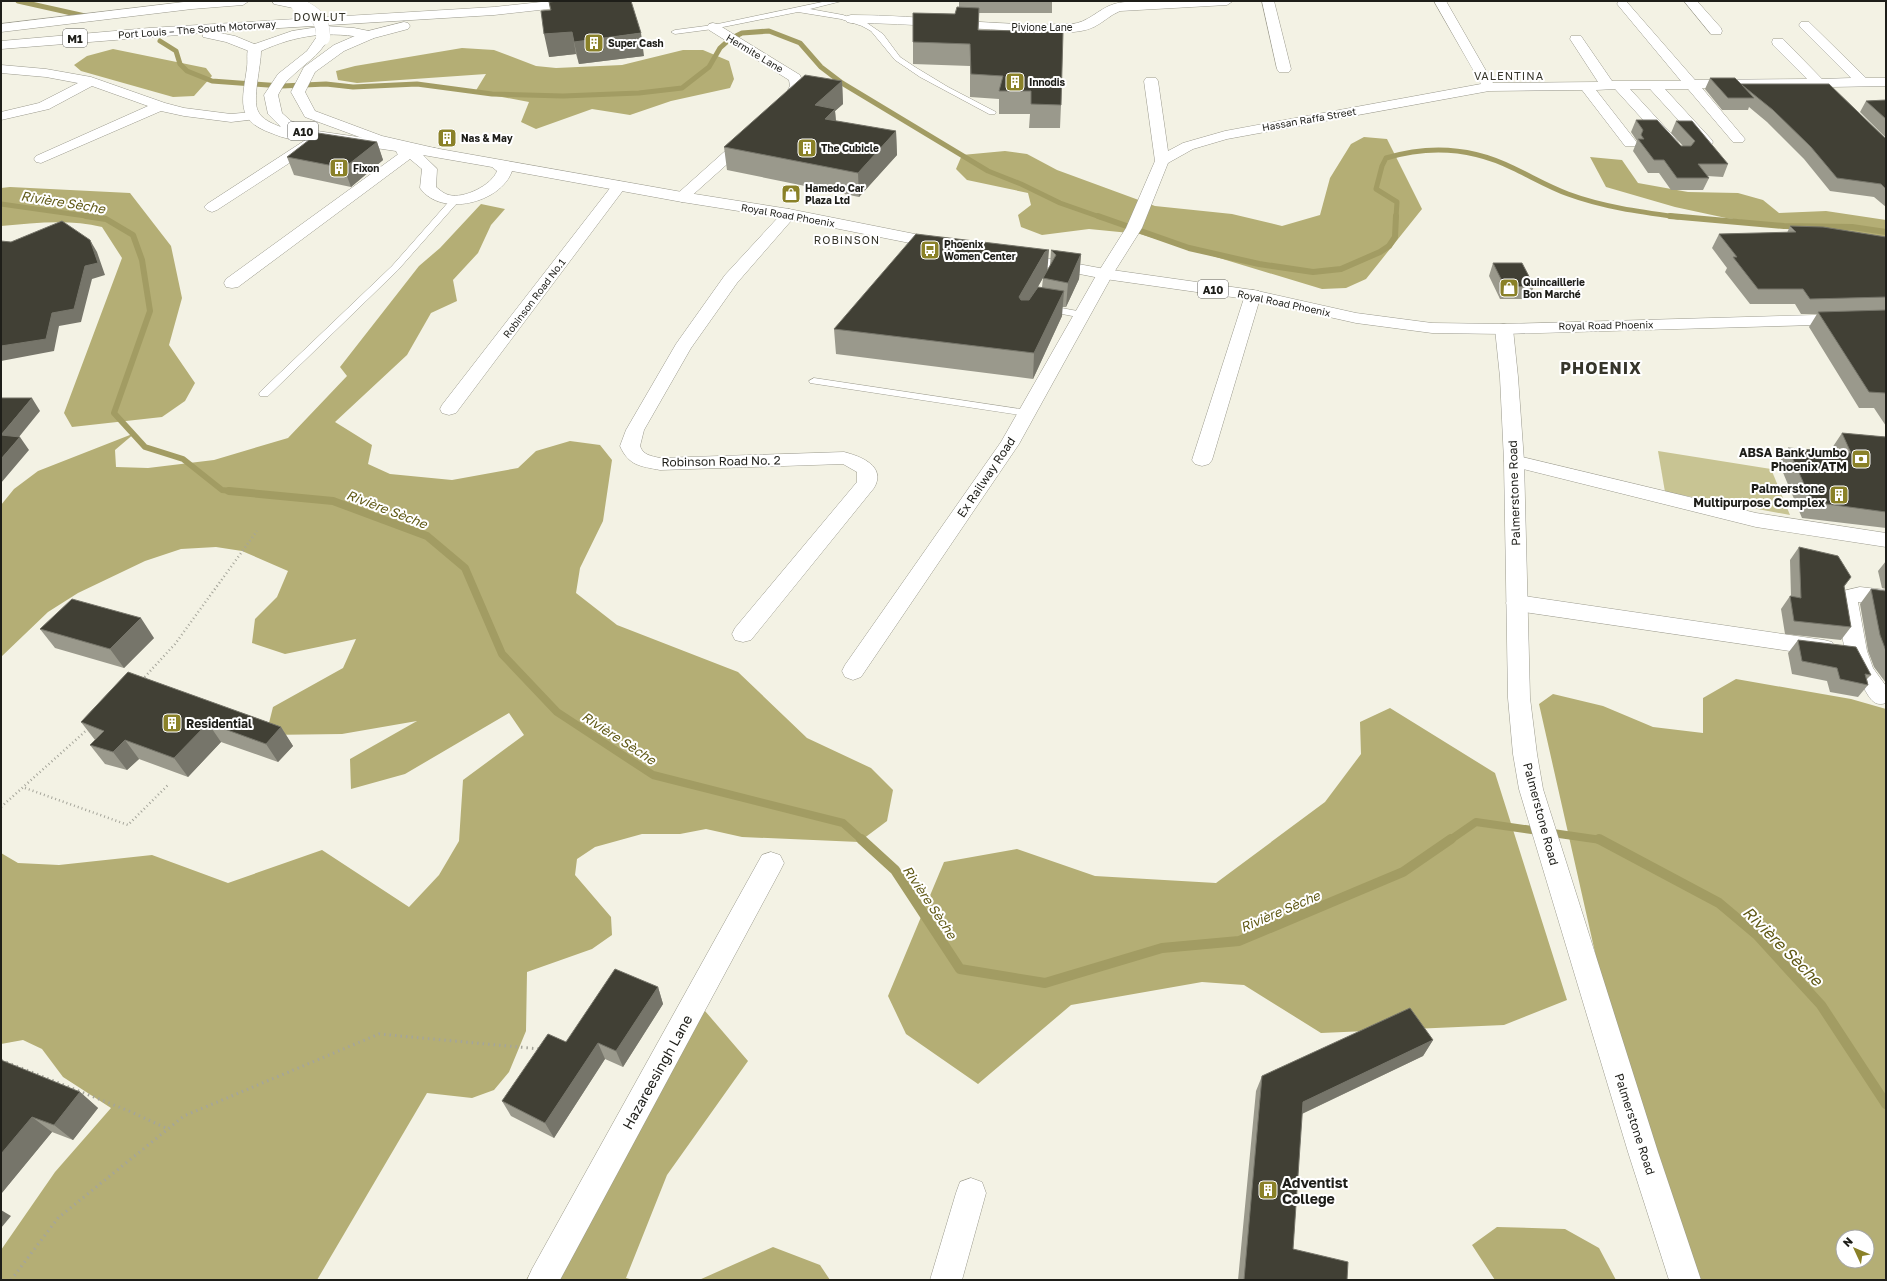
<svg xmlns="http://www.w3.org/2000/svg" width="1887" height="1281" font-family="'Golos Text',sans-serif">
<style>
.green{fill:#c8c493}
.forest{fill:#b4ae75;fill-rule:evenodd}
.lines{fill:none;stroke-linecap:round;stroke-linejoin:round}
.stream-far3{stroke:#a29c63;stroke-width:5}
.stream-far2{stroke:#a29c63;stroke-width:6}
.stream-far1{stroke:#a29c63;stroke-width:8}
.stream{stroke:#a29c63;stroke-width:10}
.lane-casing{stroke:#9b9a8d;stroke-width:1}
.street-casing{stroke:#9b9a8d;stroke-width:1}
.secondary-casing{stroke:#9b9a8d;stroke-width:1}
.primary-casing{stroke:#9b9a8d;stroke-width:1}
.highway-casing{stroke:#9b9a8d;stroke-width:1}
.path-far1{stroke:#a5a59a;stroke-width:2.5;stroke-dasharray:1 3;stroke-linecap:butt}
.path{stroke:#a5a59a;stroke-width:3;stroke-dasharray:1.5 4;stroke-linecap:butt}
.lane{fill:#fff;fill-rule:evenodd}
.street{fill:#fff;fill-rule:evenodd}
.secondary{fill:#fff;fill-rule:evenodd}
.primary{fill:#fff;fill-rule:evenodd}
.highway{fill:#fff;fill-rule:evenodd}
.primary-bridge-casing{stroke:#9b9a8d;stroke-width:14;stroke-linecap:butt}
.primary-bridge{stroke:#fff;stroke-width:14}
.wall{fill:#9a998c;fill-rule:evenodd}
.shaded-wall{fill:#76756a}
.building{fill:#414035;stroke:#76756a}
.labels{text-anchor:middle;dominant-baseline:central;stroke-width:4;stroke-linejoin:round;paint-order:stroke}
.far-street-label{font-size:10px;fill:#1e1e19;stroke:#fff}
.far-poi-label{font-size:10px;font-weight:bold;fill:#1e1e19;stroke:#fff;text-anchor:start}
.far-neighbourhood-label{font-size:11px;letter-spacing:1px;fill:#36352a;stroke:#fff}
.shield{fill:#fff;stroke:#62625e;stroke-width:1}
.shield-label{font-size:11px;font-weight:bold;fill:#1e1e19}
.poi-label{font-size:12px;font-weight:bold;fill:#1e1e19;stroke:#fff;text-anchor:end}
.street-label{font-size:12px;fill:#1e1e19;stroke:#fff}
.water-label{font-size:13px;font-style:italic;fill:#605915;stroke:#fff}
.near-street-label{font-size:14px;fill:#1e1e19;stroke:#fff}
.near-poi-label{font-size:14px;font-weight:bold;fill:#1e1e19;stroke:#fff;text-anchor:start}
.district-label{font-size:16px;font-weight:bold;letter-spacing:1px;fill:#36352a;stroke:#fff}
.near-water-label{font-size:16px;font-style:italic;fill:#605915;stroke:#fff}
</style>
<rect width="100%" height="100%" fill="#f3f2e4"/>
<path class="green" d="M1658,451L1771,469L1790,515L1665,492Z"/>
<path class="forest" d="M462,48L494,50L536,66L556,68L622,65L683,50H703L729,61L734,79L730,88L671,101L630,115L592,109L536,129L521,122L529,102L475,92L486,74L357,83L338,80L336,71L355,66Z
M113,49L206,68L212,76L194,96L173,97L81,71L74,65L87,56Z
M1364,137L1387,139L1422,209L1366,279L1346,288L1322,289L1140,234L1089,229L1042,235L1021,227L1018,215L1031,205L1028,193L967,180L956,169L962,155L1005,151L1027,154L1057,170L1155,206L1232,214L1282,226L1320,215L1330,178L1351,144Z
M1590,157L1622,160L1638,183L1688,192L1738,193L1763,200L1779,213L1826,211L1886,220V243L1832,232L1726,218L1675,207L1606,187Z
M10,187L130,193L171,246L182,298L169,345L195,383L185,401L162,417L72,427L64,413L122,258L102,227C69,219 35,223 1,226V188Z
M481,204L505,209L491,225L478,253L453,280L457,301L431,313L407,355L335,422L372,445L368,464L390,474L452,480L518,468L536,451L570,441L600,445L612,460L603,521L580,568L576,593L617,625L738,672L807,738L871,768L893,790L887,821L859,842L742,837L706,829L680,834H642L595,847L577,859L575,875L611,917L612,935L592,949L527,972L526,1031L509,1072L494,1090L472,1098L427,1093L317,1280H1V1250L55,1172L111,1108L63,1077L42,1049L23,1040L1,1044V853L18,863L59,865L152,855L228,883L322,850L409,907L439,875L459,841L463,780L524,735L509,713L405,774L351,789L350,759L417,721L342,734L266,735L273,707L343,668L356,639L285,654L252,643L255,619L277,597L288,571L242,551L216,547L181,549L145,561L78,593L48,612L1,657V505L14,489L38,471L135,433L115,450L116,467L148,468L214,460L288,438L347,376L340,367L419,266L440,248Z
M1736,679L1851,699L1886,709V1280H1688L1599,970L1539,704L1553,694L1603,706L1653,727L1703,733V698ZM1843,1237H1867V1261H1843Z
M1390,708L1495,773L1567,1000L1504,1025L1321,1033L1244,985L1202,982L1071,1005L978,1084L906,1034L888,996L944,862L1017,849L1095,876L1216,883L1325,802L1361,754L1360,722Z
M687,990L748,1061L667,1175L626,1278L634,1280H526Z
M1497,1227L1565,1229L1599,1248L1616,1280H1495L1472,1245Z
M773,1247L820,1265L830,1280H699Z"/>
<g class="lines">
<path class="stream-far3" d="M18,1L85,16
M160,41L176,51L180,64L187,71L212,81L282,86L326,84L353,87L417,84L492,94L563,96L639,93L682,88L709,67L720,48L730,39L742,33L769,31L800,43L821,67L842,83L988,171L1021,184L1060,203L1100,217
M1,204L93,217
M1396,217L1397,202L1376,189L1382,166L1386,158C1429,145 1473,148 1513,168C1532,177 1549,187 1568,194C1603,207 1641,212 1678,217"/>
<path class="stream-far2" d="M86,216L106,219L133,235L142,260L150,311L114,413L145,447L183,459L222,490L239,492
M1098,216L1189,248L1259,264L1313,272L1341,269L1380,252L1389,246L1395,237L1396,216
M1670,216L1784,226L1852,227L1886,232"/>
<path class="stream-far1" d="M229,491L333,501L427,536L465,568L502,654L557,712L653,775L843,823L862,840
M1450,840L1476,822L1601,840"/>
<path class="stream" d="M861,839L895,870L960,969L1045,983L1162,948L1239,941L1403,872L1451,839
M1599,839L1719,903L1757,935L1821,1005L1886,1104"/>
<defs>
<path id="lane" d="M827,1H842L810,9L843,15L867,23L883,34L900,57L915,67L948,87L996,112L995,114H989L920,77L895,60L871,31L862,26L841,19L798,12L713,29L675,34L671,32L675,30L713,25Z
M455,197L458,198L460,200L458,202L398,270L268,396H260L259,394L260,392L392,266L452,198Z
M1045,305L1083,312L1088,315L1083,318L1041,310L1040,308Z
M814,378L1027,410L1032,413L1027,416L810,383L809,381Z"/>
<path id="street" d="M1160,1H1233L1227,5L1120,11C1110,15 1104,22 1094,27C1077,35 1055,32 1037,31C975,30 913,23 851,23L847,22L845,19L847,16L851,15C924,15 997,27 1071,24C1088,23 1098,9 1114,4C1128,0 1145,2 1160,1Z
M1262,1H1274L1291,69L1289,72H1279L1277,69Z
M1434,1H1446L1493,83L1598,82L1570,39L1571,36H1581L1612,81H1681L1617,4L1619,1H1626L1695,80L1807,79L1773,45L1772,42L1773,39H1783L1822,79L1851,78L1801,28L1799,25L1801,22H1809L1866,78H1886V86L1830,87L1829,91C1823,92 1820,91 1815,87L1702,88L1745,139L1743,142H1733L1688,89H1665L1711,139L1713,142L1711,145H1701L1650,89H1630L1676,139L1678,142L1676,145H1666L1615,89L1596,90L1635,140L1637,143L1635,146H1625L1582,90L1489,91L1227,139L1193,149L1168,163L1142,228L1113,274L1019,444L861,677L853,680L845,677L842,671L845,665L1001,442L1097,274L1126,228L1155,161L1144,81L1146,78H1156L1158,81L1168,151L1183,143L1225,131L1481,84Z
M1684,1H1697L1721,28L1722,31L1721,34H1711Z
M713,23L717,24L800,75L804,86C798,97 791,115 776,111L774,108L784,97L790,86L789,80L709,30L707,27L709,24Z
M1,65L46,69L91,77L165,103L184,108L231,114L252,112L257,113L259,116L257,119L231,122L184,116L161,111L41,163L36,162L34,159L36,156L148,106L92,86L49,109L1,120V112L39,103L78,83L46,77L1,73Z
M748,134L753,135L755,138L753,141L687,200L682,202L677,200L674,197L677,194L743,135Z
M312,138L317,139L319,142L317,145L217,210L212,212L207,210L204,207L207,204L307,139Z
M409,149L414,150L416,153L414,156L238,287L232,288L226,287L224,283L226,279L404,150Z
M619,181L624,183L627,186L624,189L456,413L449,415L442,413L440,409L442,405L614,183Z
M789,209L794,211L797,214L737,283L691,348L644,430L640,446C643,455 651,456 660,458L844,452C860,456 887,466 874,488L751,640L743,642L735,640L732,634L735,628L857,482V472L843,464L660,470C640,466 629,466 620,446L626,430L676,344L725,275L784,211Z
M1253,290L1259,291L1261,295L1212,460L1209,464L1202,466L1195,464L1192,460L1245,295L1247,291Z
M1514,455L1756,513L1886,533V547L1756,527L1507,465L1504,461L1507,457Z
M1860,587L1886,590V606L1858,602L1867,651L1873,668L1886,686V703C1875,707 1870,699 1865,690C1843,661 1842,634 1836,599L1843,591Z
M1517,595L1824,640L1832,642L1835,648L1832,654L1824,656L1517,611L1509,608L1506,603L1509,598Z
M771,852L780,855L784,863L780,871L560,1280H527L532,1269L762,855Z
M971,1178L982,1182L986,1193L962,1280H930L956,1193L960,1182Z"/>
<path id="secondary" d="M1504,324L1510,325L1513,329L1518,377L1524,461L1530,698L1537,754L1543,789L1658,1152L1701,1280H1669L1628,1152L1519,789L1513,754L1508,698L1504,461L1500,377L1495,329L1498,325Z"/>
<path id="primary" d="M192,1H249L243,5L192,9L1,32V24Z
M272,1L302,2L304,5L298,9L274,4Z
M325,26L354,28L374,32L375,35L374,38L369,39C330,30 296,35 261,51C261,66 252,100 258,111C261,119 273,124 281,127L268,114L264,95L278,74L307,51L318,35H328L329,38C319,56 303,65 289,79C284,83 281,90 278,95L282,113L291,121L317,131L434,148L682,192L789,209L940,239L946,241L948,244L946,247L940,249L789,219L682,202L512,171C501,203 441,218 420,188L422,169L410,159L398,155L396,151L314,139L296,133L297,135L295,138C287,140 279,136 271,133C234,120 243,99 247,67C248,61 246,52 249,46L292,31ZM423,155L492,167L497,171C492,185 464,199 449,195C444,194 440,190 436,187L437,169Z
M1019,253L1105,269L1253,290L1356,313L1432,323L1504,324L1886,313V323L1504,334L1432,333L1356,323L1253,300L1105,279L1013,261L1011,258L1013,255Z"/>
<path id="highway" d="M551,1H590L584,5L494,15L215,32L235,36L259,46L261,49L259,52L254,53L226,42L203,37V33L1,49V41L149,28L494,7Z
M404,22L408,23L410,26L408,29L374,38L344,51L315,72L305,92L315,111L382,136L439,149L441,152L439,155L434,156L373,142L305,117L291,92L304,67L334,45L364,32Z"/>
</defs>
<use href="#lane" class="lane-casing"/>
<use href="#street" class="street-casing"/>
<use href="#secondary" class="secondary-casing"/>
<use href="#primary" class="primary-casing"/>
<use href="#highway" class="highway-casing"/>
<path class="path-far1" d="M142,680L175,644L257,531
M25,788L128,825L168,785
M1,807L89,728"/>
<path class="path" d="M1,1060L129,1111L168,1129
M11,1280L58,1218L184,1116L379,1034L540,1049"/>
<use href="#lane" class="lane"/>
<use href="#street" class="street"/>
<use href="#secondary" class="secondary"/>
<use href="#primary" class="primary"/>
<use href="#highway" class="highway"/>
<defs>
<path id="primary-bridge" d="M298,5C314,12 324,19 323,38"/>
</defs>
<use href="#primary-bridge" class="primary-bridge-casing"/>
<use href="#primary-bridge" class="primary-bridge"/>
</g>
<path class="wall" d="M959,1H1052V13H979L978,30L1061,105L1060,128H1029L1030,114H999V99L970,97V66L913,64V13L955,14L959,7Z
M549,2L644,56L579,64L576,54L549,57L550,10Z
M1710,78L1741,84L1886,139V207L1874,197L1830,191L1804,159L1767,122L1749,107L1748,110H1722L1705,89Z
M842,81L843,104L835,111L836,121L896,131L897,155L859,197L727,170L724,147Z
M1886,100V138L1860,112L1866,101Z
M1636,120L1681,146H1683L1671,133L1676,121L1728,164L1723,177L1707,176L1709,178L1703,190H1671L1659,173H1648L1633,151L1637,141L1631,132Z
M377,142L383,160L351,187L294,175L287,157Z
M1790,226L1886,237V426L1874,408H1859L1809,327L1817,314H1801L1795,304H1750L1725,272L1727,268L1712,248L1719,234L1787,233Z
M1051,250L1081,254L1079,279L1066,307H1062V316L1033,379L836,354L834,329L1048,270L1050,266ZM1044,276L1043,278L1042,287L1035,292Z
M1493,263L1534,286L1529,299H1500L1489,276Z
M1842,433L1886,437V528L1802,518L1779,463L1788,448L1834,451L1832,448Z
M1799,547L1851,577L1844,587L1851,627L1841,640L1785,634L1781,609L1790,596H1791L1790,560Z
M1886,561V589L1882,588L1878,571Z
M1871,589L1886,591V683L1874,667L1868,651L1860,604Z
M40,629L154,638L124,668L55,648Z
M1798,640L1871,675L1867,679L1868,685L1858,697L1830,692L1827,681L1792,674L1788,653Z
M128,672L281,727L293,746L278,762L221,742L188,777L139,759L127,770L105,764L90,745L95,740L81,722Z
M658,987L663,1004L623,1067L605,1059L554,1138L511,1116L502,1101L566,1042Z
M1433,1040L1423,1056L1302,1114L1293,1249L1347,1280H1238L1256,1091L1262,1076Z
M1,1060L80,1092L98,1108L73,1140L52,1132L1,1194Z"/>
<path class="shaded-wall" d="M572,32L576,54L549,57L544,34Z
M641,33L644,56L579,64L574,42Z
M842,81L843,104L835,111L837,133L815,105Z
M896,131L897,155L859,197L858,173Z
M377,142L383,160L351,187L344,168Z
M90,240L97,252L105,275L92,279L81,322L59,326L54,351L1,361V346L52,313Z
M1049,250L1047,275L1044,276L1018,322L1019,297L1045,252Z
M1081,254L1079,279L1066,307L1068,283Z
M1064,291L1062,316L1033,379L1034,353Z
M32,398L40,411L10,448L1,435Z
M20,437L29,450L1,483V459Z
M141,618L154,638L124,668L110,649Z
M208,723L221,742L188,777L174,758Z
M281,727L293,746L278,762L266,744Z
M125,740L139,759L127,770L113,752Z
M658,987L663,1004L623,1067L616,1051Z
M1433,1040L1423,1056L1295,1117L1303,1102Z
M598,1043L605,1059L554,1138L545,1123Z
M80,1092L98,1108L73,1140L54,1125Z
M32,1117L52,1132L1,1194V1154Z
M1,1210L11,1216L1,1228Z"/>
<path class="building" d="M558,1H631L641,33L574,42L572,32L544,34L541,11L551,10L549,2Z
M957,7L979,8L978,30L1063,32L1061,105L1031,104V91H999L1003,76L971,74L970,44L913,42V13L955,14Z
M805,75L842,81L815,105L835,109L825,119L896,131L858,173L724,147Z
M1710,78H1735L1741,84H1829L1886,139V189L1881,184L1837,178L1811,147L1773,110L1742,85L1754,98H1728Z
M1886,100V119L1866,101Z
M1636,120H1657L1681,146H1691L1695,141L1676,121H1692L1728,164H1698L1709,178H1677L1664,160H1654L1638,139H1644L1641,135L1643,130Z
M318,133L377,142L344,168L287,157Z
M62,221L90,240L98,263L85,266L74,309L52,313L46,339L1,346V241L11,242Z
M1790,226L1823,227L1886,237V297L1810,299L1803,289H1758L1733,257H1737L1719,234L1796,232Z
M916,234L1049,250L1045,252L1019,297L1021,300H1029L1038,287L1064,291L1034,353L834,329Z
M1051,250L1081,254L1068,283L1043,278L1056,255Z
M1493,263H1522L1534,286L1505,287Z
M1886,310V395L1885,393L1869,392L1818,312Z
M1,398H32L1,435L20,437L1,459Z
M1842,433L1886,437V512L1812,502L1788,448L1851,453Z
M1799,547L1838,556L1851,577L1844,586L1851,627L1794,621L1790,596L1801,598Z
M1871,589L1886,591V651L1880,635Z
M72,599L141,618L110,649L40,629Z
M1798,640L1856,647L1871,675L1865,674L1868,685L1840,679L1837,668L1802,661Z
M128,672L281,727L266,744L208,723L174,758L125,740L113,752L90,745L104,731L81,722Z
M615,969L658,987L616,1051L598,1043L545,1123L502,1101L548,1034L566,1042Z
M1410,1008L1433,1040L1303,1102L1293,1249L1348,1262L1347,1280H1244L1262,1076Z
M1,1060L80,1092L54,1125L32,1117L1,1154Z"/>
<defs>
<symbol id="building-square" viewBox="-11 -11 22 22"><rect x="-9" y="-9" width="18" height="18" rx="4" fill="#8a8128" stroke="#fff"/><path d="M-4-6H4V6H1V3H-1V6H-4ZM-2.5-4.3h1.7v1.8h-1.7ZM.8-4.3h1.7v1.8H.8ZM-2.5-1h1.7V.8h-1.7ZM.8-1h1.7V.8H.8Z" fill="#fff"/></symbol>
<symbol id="shop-square" viewBox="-11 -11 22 22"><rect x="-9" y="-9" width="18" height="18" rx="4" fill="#8a8128" stroke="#fff"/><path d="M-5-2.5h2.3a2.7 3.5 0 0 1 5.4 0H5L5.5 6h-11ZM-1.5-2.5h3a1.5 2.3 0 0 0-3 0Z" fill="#fff"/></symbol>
<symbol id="bus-square" viewBox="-11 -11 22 22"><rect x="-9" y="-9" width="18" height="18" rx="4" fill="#8a8128" stroke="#fff"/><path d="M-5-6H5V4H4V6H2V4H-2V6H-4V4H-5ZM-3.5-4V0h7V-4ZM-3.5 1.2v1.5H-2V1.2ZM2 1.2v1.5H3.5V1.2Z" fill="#fff"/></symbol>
<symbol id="bank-square" viewBox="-11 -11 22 22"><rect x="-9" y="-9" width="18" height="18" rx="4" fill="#8a8128" stroke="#fff"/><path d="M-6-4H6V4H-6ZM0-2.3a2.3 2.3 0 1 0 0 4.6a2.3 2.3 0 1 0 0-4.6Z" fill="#fff"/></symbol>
</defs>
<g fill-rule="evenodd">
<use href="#building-square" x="583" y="32" width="22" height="22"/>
<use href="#building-square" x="1004" y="71" width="22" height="22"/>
<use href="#building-square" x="436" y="127" width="22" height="22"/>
<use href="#building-square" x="796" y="137" width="22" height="22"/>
<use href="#building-square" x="328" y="157" width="22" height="22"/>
<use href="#shop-square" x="780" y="183" width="22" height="22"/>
<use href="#bus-square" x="919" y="239" width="22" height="22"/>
<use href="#shop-square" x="1498" y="277" width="22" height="22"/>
<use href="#bank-square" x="1850" y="448" width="22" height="22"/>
<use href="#building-square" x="1828" y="484" width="22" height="22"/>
<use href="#building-square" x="161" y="712" width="22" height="22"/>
<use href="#building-square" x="1257" y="1179" width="22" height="22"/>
</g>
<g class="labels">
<g class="far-street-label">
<text x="1042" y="27">Pivione Lane</text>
<text transform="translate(197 29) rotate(-4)">Port Louis – The South Motorway</text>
<text transform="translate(755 53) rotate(31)">Hermite Lane</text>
<text transform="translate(1309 119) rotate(-10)">Hassan Raffa Street</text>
<text transform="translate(788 215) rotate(10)">Royal Road Phoenix</text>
<text transform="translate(534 298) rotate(-53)">Robinson Road No.1</text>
<text transform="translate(1284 303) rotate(12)">Royal Road Phoenix</text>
<text transform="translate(1606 325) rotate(-1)">Royal Road Phoenix</text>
</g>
<g class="far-poi-label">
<text x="608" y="43">Super Cash</text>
<text x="1029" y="82">Innodis</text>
<text x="461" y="138">Nas &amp; May</text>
<text x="821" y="148">The Cubicle</text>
<text x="353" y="168">Fixon</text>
<text x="805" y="188">Hamedo Car<tspan x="805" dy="12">Plaza Ltd</tspan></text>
<text x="944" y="244">Phoenix<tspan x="944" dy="12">Women Center</tspan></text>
<text x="1523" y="282">Quincaillerie<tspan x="1523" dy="12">Bon Marché</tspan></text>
</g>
<g class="far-neighbourhood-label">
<text x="320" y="16">DOWLUT</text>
<text x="1509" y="75">VALENTINA</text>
<text x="847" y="239">ROBINSON</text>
</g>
<g class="shield">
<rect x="63" y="29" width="24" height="18" rx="3"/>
<rect x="288" y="122" width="30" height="18" rx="3"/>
<rect x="1198" y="280" width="30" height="18" rx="3"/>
</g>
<g class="shield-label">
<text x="75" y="38">M1</text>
<text x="303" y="131">A10</text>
<text x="1213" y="289">A10</text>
</g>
<g class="poi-label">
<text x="1847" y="452">ABSA Bank Jumbo<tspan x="1847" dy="14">Phoenix ATM</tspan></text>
<text x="1825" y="488">Palmerstone<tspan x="1825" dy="14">Multipurpose Complex</tspan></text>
<text x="186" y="723" text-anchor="start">Residential</text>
</g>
<g class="street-label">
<text transform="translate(721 461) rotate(-1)">Robinson Road No. 2</text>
<text transform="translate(986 477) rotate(-56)">Ex Railway Road</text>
<text transform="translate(1514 493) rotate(-92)">Palmerstone Road</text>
<text transform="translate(1541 814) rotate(75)">Palmerstone Road</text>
<text transform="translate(1635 1124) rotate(72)">Palmerstone Road</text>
</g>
<g class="water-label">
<text transform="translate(63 202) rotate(9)">Rivière Sèche</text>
<text transform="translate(387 509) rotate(21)">Rivière Sèche</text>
<text transform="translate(619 738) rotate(33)">Rivière Sèche</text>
<text transform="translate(930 902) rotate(56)">Rivière Sèche</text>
<text transform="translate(1280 911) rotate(-23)">Rivière Sèche</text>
</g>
<g class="near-street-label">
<text transform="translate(657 1072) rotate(-61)">Hazareesingh Lane</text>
</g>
<g class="near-poi-label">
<text x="1282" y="1182">Adventist<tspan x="1282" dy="16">College</tspan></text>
</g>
<g class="district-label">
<text x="1601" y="368">PHOENIX</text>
</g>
<g class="near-water-label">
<text transform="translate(1783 946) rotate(45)">Rivière Sèche</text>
</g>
</g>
<rect width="1887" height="1281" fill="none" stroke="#1e1e19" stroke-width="4"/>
<g transform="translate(1855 1249) rotate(314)"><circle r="19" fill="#ffffff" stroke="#a5a5a3"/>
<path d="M0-3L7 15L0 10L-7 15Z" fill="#8a8128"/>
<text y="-6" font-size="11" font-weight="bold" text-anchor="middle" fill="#1e1e19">N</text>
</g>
</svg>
